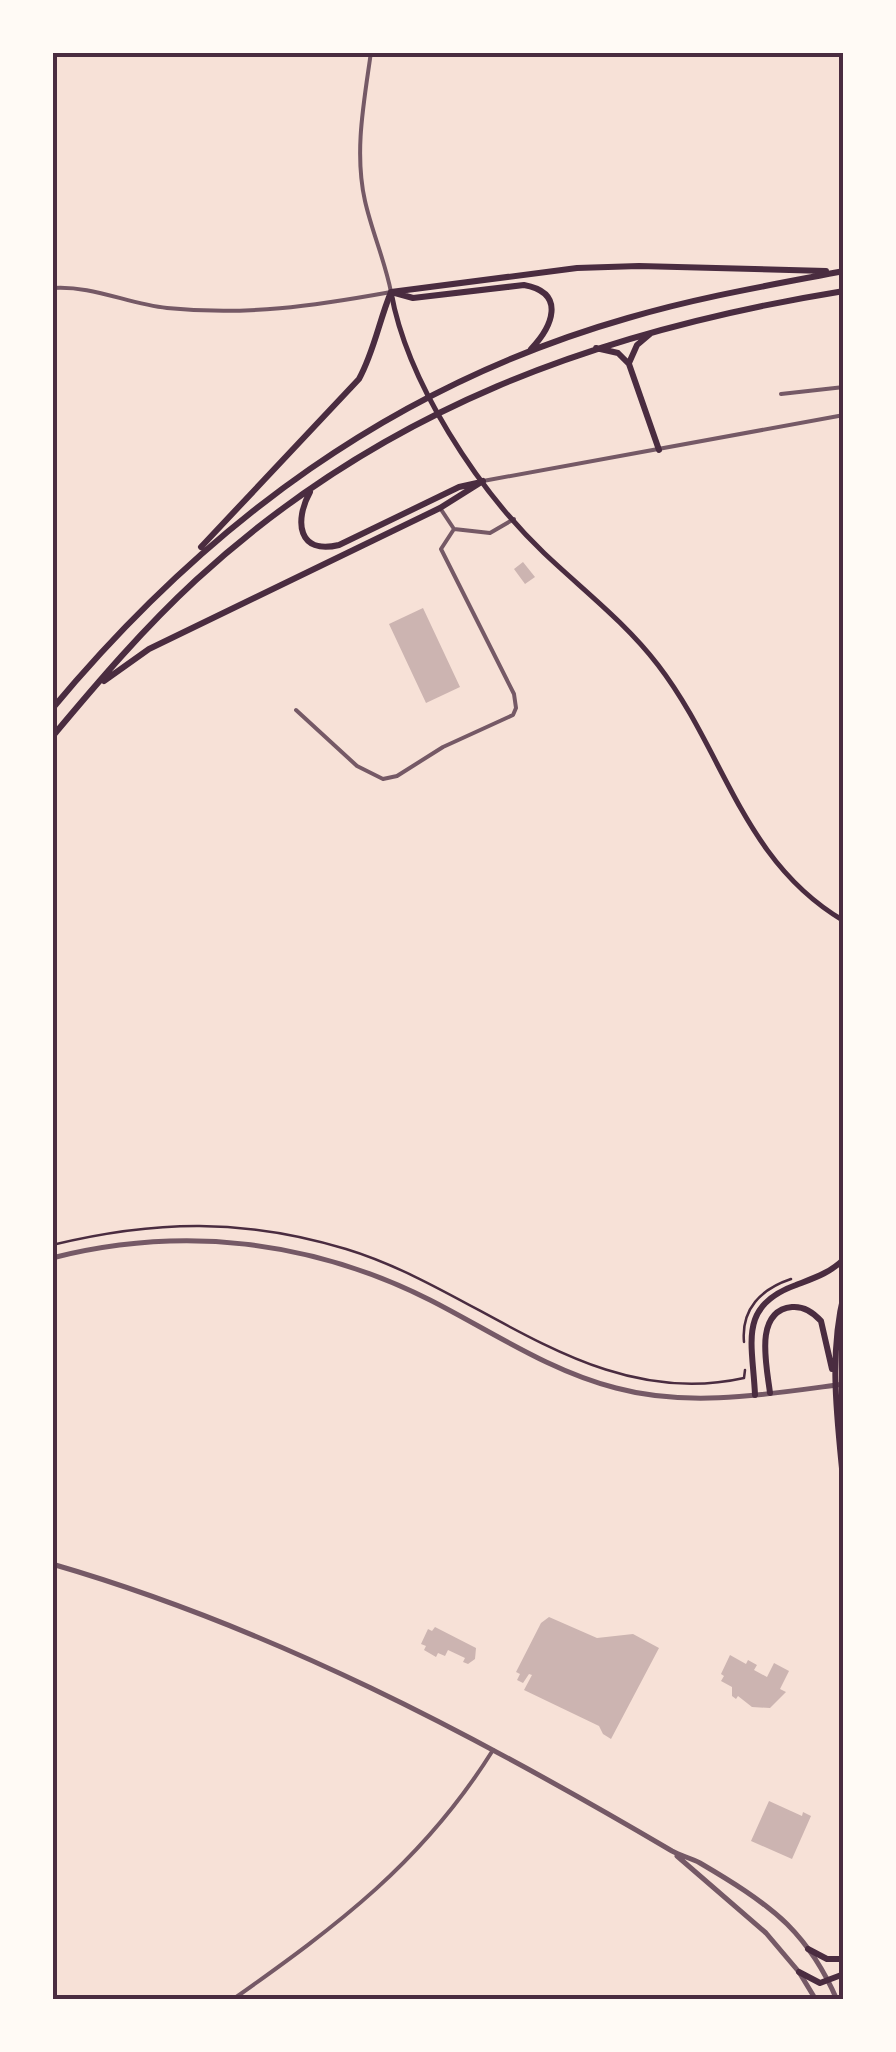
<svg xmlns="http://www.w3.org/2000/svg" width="896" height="2052" font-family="'Alegreya Sans',sans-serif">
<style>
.building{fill:#ccb4b1}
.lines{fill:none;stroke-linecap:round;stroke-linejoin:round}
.path{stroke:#4a2c40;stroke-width:2.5}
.minor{stroke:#755966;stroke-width:4}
.tertiary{stroke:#755966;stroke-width:5}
.secondary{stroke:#4a2c40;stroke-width:5}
.primary{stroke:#4a2c40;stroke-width:6}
.trunk{stroke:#4a2c40;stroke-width:6}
.neatline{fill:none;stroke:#4a2c40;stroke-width:4}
</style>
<rect width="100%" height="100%" fill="#f7e1d7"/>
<path class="building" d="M523,562L535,577L525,584L514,569Z
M423,608L460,687L426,703L389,624Z
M549,1617L597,1638L633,1634L659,1648L611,1739L603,1734L599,1726L524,1690L532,1675L529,1674L523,1683L517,1680L520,1674L516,1672L541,1623Z
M435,1627L476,1648L475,1659L468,1664L463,1662L465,1658L448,1650L445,1656L438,1653L436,1657L424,1650L426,1646L421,1644L428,1629L432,1631Z
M730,1655L746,1664L748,1660L757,1665L754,1670L767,1677L774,1663L789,1671L780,1689L786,1692L770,1708L752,1707L738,1696L736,1699L732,1696V1687L721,1681L724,1676L721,1674Z
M769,1801L802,1816L803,1812L811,1816L792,1859L751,1841Z"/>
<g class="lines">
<path class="path" d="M52,1245C155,1220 244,1218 346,1249C481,1290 592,1412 744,1378L745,1370
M744,1342C741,1309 761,1289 791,1279"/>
<path class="minor" d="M52,288C92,285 128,304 167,308C246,316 314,306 391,292C385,261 372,232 365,201C354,152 364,102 371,52
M781,394L844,387
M483,481L844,415
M440,508L454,529L490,533L514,519
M296,710L357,766L383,779L397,776L443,747L513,715L516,708L514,694L441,549L454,529
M232,2000C338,1925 423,1862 493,1750"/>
<path class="tertiary" d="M52,1258C182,1225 311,1240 430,1300C491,1331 549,1371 616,1388C690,1408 769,1394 844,1384
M52,1564C273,1628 475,1735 672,1851C681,1856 691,1858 700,1863C729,1880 762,1900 787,1924C808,1945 825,1972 837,2000
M677,1856L766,1933L799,1972L816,2000"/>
<path class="secondary" d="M391,292C407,382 478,490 544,553C583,590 625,622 658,665C725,752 742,861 844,921"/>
<path class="primary" d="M844,1294C828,1358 838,1424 844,1489
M770,1393C767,1367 753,1311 792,1307C804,1306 813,1312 821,1321L832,1369
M755,1395C753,1344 737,1306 796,1285C814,1278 830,1273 844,1259
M808,1949L827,1959H844
M799,1972L820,1983L844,1974"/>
<path class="trunk" d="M391,292L577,268L639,266L826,271
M395,293L413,298L524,285C567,293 552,327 531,349
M596,348L618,353L629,364L659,450
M629,363L637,345L650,334
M310,492C294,521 298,555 339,545L459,487L477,483
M201,547L359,379C374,352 379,321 391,292
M104,681L149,649L440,508L483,481
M52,709C207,523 393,385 628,318C699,297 771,285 844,271
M52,737C98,682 144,628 196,580C382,409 597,331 844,291"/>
</g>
<rect width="896" height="2052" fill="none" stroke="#fffaf5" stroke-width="110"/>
<rect x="55" y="55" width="786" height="1942" class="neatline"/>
</svg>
